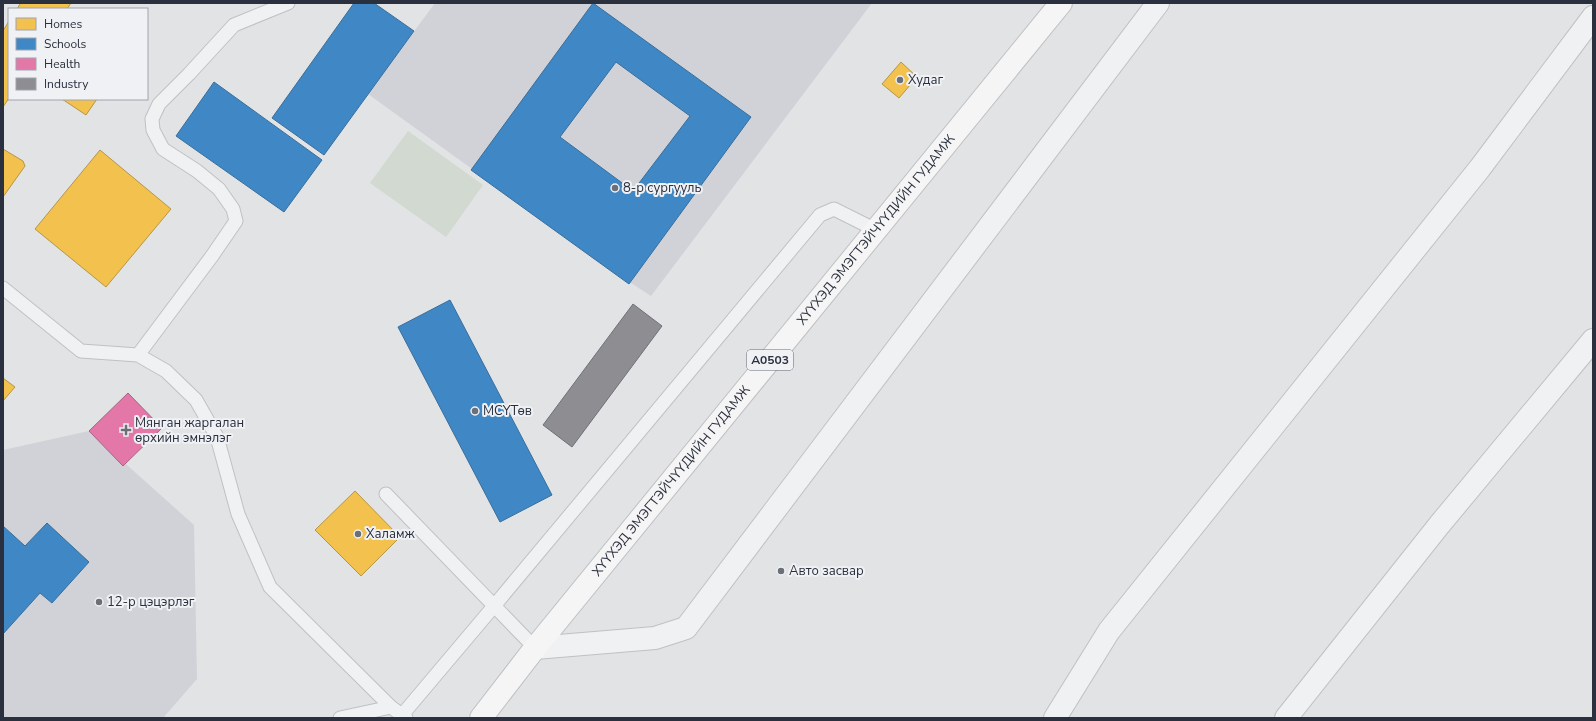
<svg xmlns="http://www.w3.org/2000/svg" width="1596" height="721" font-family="'Nunito Sans',sans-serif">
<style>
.built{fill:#d0d2d8}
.green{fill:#d2d9d1}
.homes{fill:#f2c14e;stroke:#b69649}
.schools{fill:#3f88c5;stroke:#396e9c;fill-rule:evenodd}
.health{fill:#e377a8;stroke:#ac6288}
.industry{fill:#8d8d92;stroke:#6f7178}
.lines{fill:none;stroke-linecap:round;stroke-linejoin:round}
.service-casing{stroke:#bfc1c3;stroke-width:15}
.minor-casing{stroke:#bfc1c3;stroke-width:24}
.primary-casing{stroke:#bec0c3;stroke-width:24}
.service{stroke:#f0f1f3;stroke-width:13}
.minor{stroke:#f0f1f3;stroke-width:22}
.primary{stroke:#f5f5f6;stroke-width:22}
.poi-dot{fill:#6a6f78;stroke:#eff1f5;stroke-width:1.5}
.labels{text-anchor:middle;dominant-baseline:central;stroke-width:4;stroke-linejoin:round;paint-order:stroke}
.shield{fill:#eff1f5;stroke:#656a74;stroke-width:1}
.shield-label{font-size:12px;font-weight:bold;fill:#2a303d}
.poi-label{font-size:13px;fill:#2a303d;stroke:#eff1f5;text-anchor:start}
.street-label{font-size:13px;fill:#2a303d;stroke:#eff1f5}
</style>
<rect width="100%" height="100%" fill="#e1e3e5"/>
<path class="built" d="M435,3H872L651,296L628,281L368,94Z
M89,431L194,525L197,679L163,718H3V450Z"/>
<path class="green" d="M408,131L483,185L446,237L370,183Z"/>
<path class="homes" d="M19,3H71L67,9H17L20,4Z
M9,21V98L3,107V31Z
M901,62L917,77L899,98L882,84Z
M62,99H97L86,115Z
M3,149L23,161L25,166L3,197Z
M100,150L171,209L106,287L35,229Z
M3,378L15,387L3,401Z
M355,491L400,537L361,576L315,530Z"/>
<path class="schools" d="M354,3H374L414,31L324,155L272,118Z
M593,3L751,117L629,284L471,170ZM616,62L690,116L633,191L560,137Z
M214,82L322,160L284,212L176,136Z
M450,300L552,495L500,522L398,327Z
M47,523L89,562L52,603L40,593L3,634V526L25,546Z"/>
<path class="health" d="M128,393L162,428L123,466L89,431Z"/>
<path class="industry" d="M633,304L662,326L572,447L543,425Z"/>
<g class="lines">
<defs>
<path id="service" d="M3,288L81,351L138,355L166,371L196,400L217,437L238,514L270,587L391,707L406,718
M138,355L212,256L236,221L233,209L219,189L197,171L163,149L153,130L152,119L159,104L189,74L234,25L288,3
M386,494L535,648
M402,715L494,606L820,215L834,209L876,230
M340,718L391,707"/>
<path id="minor" d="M535,648L655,638L686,628L1158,3
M1055,718L1109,631L1480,168L1593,17
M1286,718L1440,524L1593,340"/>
<g id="primary">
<path id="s1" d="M481,718L535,648L1061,3"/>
</g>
</defs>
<use href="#service" class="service-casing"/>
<use href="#minor" class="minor-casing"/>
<use href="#primary" class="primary-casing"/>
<use href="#service" class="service"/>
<use href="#minor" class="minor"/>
<use href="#primary" class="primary"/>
</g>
<g class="poi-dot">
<circle cx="900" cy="80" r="4"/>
<circle cx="615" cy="188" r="4"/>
<circle cx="475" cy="411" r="4"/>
<path d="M124 424h4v4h4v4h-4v4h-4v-4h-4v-4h4z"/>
<circle cx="358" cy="534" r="4"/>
<circle cx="781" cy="571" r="4"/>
<circle cx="99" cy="602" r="4"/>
</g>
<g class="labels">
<rect class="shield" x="747" y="350" width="46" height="20" rx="3"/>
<g class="shield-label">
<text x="770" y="360">A0503</text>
</g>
<g class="poi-label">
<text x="908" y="80">Худаг</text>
<text x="623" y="188">8-р сургууль</text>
<text x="483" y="411">МСҮТөв</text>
<text x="135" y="423">Мянган жаргалан<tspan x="135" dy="15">өрхийн эмнэлэг</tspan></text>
<text x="366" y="534">Халамж</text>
<text x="789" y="571">Авто засвар</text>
<text x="107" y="602">12-р цэцэрлэг</text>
</g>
<g class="street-label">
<text stroke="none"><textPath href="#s1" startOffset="628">ХҮҮХЭД ЭМЭГТЭЙЧҮҮДИЙН ГУДАМЖ</textPath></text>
<text stroke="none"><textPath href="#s1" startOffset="304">ХҮҮХЭД ЭМЭГТЭЙЧҮҮДИЙН ГУДАМЖ</textPath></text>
</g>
</g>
<rect width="1596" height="721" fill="none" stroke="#2a303d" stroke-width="8"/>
<rect x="8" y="8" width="140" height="92" fill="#eff1f5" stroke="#a0a4ab"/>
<rect x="16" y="18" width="20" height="12" fill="#f2c14e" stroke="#a0a4ab"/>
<text x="44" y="28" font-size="12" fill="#2a303d">Homes</text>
<rect x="16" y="38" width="20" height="12" fill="#3f88c5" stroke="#a0a4ab"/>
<text x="44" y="48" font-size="12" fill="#2a303d">Schools</text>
<rect x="16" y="58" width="20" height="12" fill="#e377a8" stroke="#a0a4ab"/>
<text x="44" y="68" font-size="12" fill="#2a303d">Health</text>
<rect x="16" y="78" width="20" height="12" fill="#8d8d92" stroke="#a0a4ab"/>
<text x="44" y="88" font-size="12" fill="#2a303d">Industry</text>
</svg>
